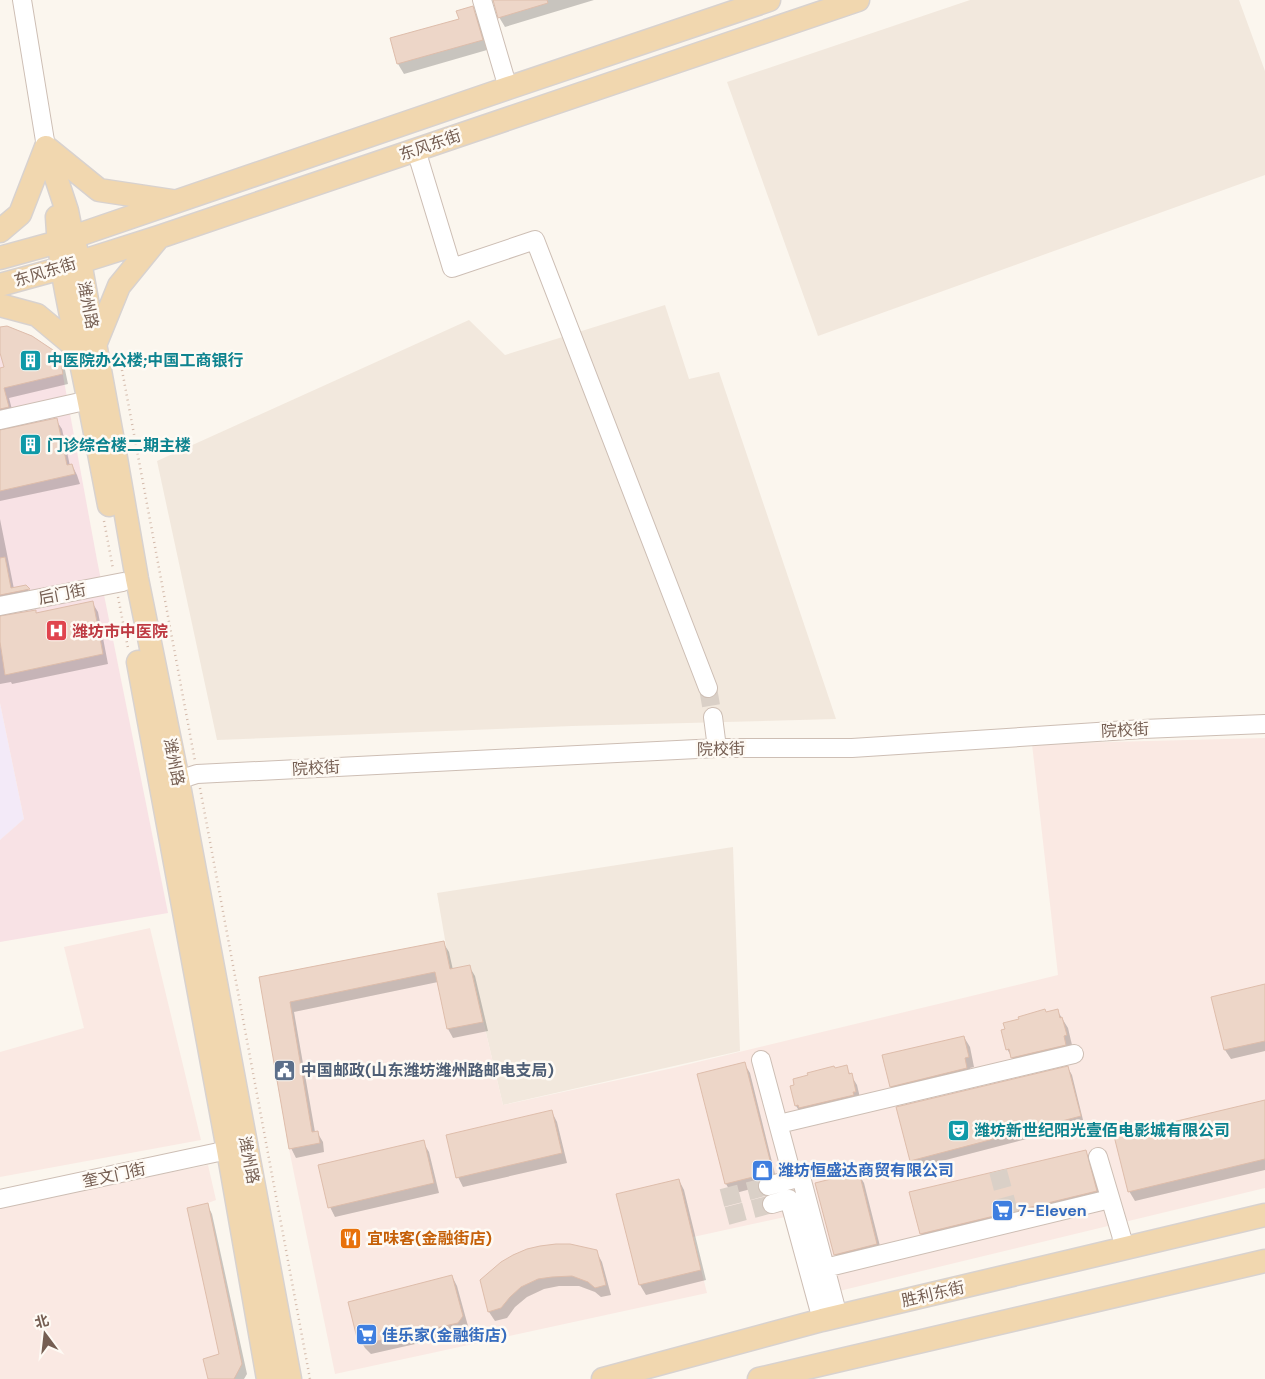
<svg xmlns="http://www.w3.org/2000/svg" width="1265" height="1379" font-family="'DM Sans','Noto Sans SC',sans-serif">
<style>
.residential{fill:#f2e8dd}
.commercial{fill:#fae9e3}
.education{fill:#f3eaf8}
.medical{fill:#f8e2e5}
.shadow{fill:#0003}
.building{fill:#edd6c8;stroke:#debdab}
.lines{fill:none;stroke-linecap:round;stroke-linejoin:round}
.minor-tunnel{stroke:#dad0c7;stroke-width:18;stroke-dasharray:18 9;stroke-linecap:butt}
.minor-casing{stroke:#cdbeb4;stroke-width:20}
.major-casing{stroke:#d8d2cf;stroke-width:25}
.path{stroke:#d3baab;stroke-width:2.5;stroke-dasharray:1 4;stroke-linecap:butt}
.minor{stroke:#fff;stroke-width:18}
.major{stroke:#f1d7af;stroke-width:22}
.labels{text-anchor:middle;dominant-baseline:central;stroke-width:5;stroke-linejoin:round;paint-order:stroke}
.street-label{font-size:16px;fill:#755e52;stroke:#fefaf4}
.culture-label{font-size:16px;font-weight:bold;fill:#0d838f;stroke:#fefaf4;text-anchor:start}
.health-label{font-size:16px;font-weight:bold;fill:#be3a42;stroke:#fefaf4;text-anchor:start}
.service-label{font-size:16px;font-weight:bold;fill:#4e5e75;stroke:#fefaf4;text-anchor:start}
.shop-label{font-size:16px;font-weight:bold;fill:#366cbe;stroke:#fefaf4;text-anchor:start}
.food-label{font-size:16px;font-weight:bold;fill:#c56008;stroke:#fefaf4;text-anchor:start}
</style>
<rect width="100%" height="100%" fill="#fbf6ee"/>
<path class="residential" d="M970,0H1239L1265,71V175L818,336L727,82Z
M665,305L689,379L719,372L836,719L572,726L217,740L157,461L469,320L505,355Z
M733,847L740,1051L503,1105L470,965L450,969L437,893Z"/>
<path class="commercial" d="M1265,738V1188L835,1292L785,1217L693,1237L707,1293L335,1374L289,1149L259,977L444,941L450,969L470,965L503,1105L673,1068L1058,975L1032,744Z
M150,928L201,1140L0,1177V1052L84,1028L64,947Z
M208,1165L216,1200L208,1203L242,1364L234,1379H0V1206Z"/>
<path class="education" d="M0,703L24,819L0,840Z"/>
<path class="medical" d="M7,326L32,336L59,354L97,560L168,913L0,942V840L24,819L0,703V327Z"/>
<path class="shadow" d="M492,0H594L505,27L499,17L495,1Z
M472,8L478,18L487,50L404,74L398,64L460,20Z
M0,329L58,354L64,365L68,384L9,398L14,417L0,421V369L5,368L0,349Z
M56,420L62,429L70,466L72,465L77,475L80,484L0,501V431Z
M0,519L14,589L26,587L34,599L0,607Z
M92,602L98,612L108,664L12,684L11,682L0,684V618L35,611L37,614Z
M443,942L449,952L453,970L469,966L475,976L488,1031L453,1038L448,1029L438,982L294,1012L315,1132H317L323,1142L324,1152L296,1158L291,1148L260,978Z
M1265,985V1051L1231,1059L1225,1050L1212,998Z
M1057,1010L1068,1028L1072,1045L1069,1046L1071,1055L1018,1068L1007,1049L1046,1013Z
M964,1037L970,1047L974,1067L970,1068L972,1078L897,1096L891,1086Z
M744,1063L750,1073L777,1182L732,1194L726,1184L699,1075Z
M846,1067L857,1085L861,1102L802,1115L796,1106L835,1070Z
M1068,1068L1072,1075L1084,1124L915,1168L911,1160Z
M1265,1101V1170L1135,1201L1129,1191Z
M552,1112L557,1122L567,1163L463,1187L458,1177Z
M423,1142L429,1152L439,1193L335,1217L330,1207Z
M1085,1151L1091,1161L1102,1201L927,1244L921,1234Z
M858,1173L864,1183L882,1254L841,1264L835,1254Z
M679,1180L684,1190L706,1280L646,1295L640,1285L618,1195Z
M207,1204L212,1214L247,1374L244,1379H210L221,1355Z
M596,1251L602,1262L611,1295L601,1297L595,1292L579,1286H559L544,1289L527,1297L515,1307L507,1318L495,1321L489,1312L481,1280Z
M452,1276L457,1286L468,1326L464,1333L371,1354L365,1348L359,1338Z"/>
<path class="building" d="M493,0H547L548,3L498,18Z
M473,6L483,40L397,64L390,38L459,19L456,11Z
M7,326L32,336L59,354L63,374L4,388L9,407L0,409V368L4,367L0,353V327Z
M57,418L67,465L72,464L75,474L0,491V430Z
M5,557L11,588L26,585L30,589L0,595V558Z
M93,601L103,654L5,675L0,642V616L36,610V613Z
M444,941L450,969L470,965L483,1022L447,1029L435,972L290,1002L312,1132L318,1131L320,1143L289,1149L259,977Z
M1265,984V1041L1224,1050L1211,997Z
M1045,1009L1046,1012L1058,1009L1060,1018L1062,1017L1067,1035L1064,1036L1066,1045L1011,1058L1009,1049L1006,1050L1001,1030L1005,1029L1003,1023L1019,1019L1018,1017Z
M964,1036L969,1057L965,1058L967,1068L890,1087L882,1055Z
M745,1062L773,1172L725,1184L697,1074Z
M847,1065L849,1074L852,1073L856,1092H853L854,1095L799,1108L798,1105L795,1106L790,1086L794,1085L793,1079L808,1075L807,1073L834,1066L835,1068Z
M1068,1066L1081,1116L910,1161L896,1107Z
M1265,1100V1159L1128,1192L1114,1136Z
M552,1110L562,1153L456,1178L446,1135Z
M424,1140L434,1183L328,1208L318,1165Z
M1086,1150L1097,1191L920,1234L909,1192Z
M859,1172L877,1244L834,1255L815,1183Z
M679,1179L701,1270L639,1285L616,1194Z
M208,1203L242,1364L234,1379H208L203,1359L219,1354L187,1208Z
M556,1244H570L597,1250L606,1285L595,1288L588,1282L572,1276L552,1277L538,1279L521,1287L510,1297L501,1308L488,1312L480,1280L501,1262L513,1255L527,1249L540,1246Z
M452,1275L463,1316L458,1323L364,1344L357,1338L348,1302Z"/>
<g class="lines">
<path class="minor-tunnel" d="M708,688L713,717
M998,1171L1012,1223
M722,1198L768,1186
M727,1216L772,1204"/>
<defs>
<path id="minor" d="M22,0L46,147
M482,0L508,88
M416,150L452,268L535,240L708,688
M0,420L89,400
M0,606L123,582
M713,717L717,748
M178,780L197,774L717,748H852L1143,729L1265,724
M761,1060L793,1179
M779,1124L1074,1054
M1098,1157L1125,1248
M768,1186L801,1177L838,1316
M0,1199L228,1150
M772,1204L789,1199L822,1320
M825,1268L1110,1199"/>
<path id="major" d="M46,147L67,211L72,236L80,262L113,441L137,579L178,780L290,1379
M46,147L99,190L172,201
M57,217C59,267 71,315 81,363C91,411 100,458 109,505
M0,231L20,214L46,147
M0,258L58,242L508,88L769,0
M0,285L62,268L80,262L159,237L858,0
M0,305L37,315L79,350
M95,345L119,286L159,237
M138,662L228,1150L268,1379
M603,1379L822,1320L1265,1215
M759,1379L1265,1261"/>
</defs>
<use href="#minor" class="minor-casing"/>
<use href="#major" class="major-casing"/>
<path class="path" d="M122,370L195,761
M104,521L113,569
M118,597L128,648
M200,788L310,1379"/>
<use href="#minor" class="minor"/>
<use href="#major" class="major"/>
</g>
<defs>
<symbol id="building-square" viewBox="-11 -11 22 22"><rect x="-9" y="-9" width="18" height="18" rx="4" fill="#0f9aa8" stroke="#fefaf4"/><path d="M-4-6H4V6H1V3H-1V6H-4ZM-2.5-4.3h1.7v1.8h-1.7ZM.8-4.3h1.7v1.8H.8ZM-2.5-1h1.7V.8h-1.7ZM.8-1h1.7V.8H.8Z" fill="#fff"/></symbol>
<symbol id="hospital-square" viewBox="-11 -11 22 22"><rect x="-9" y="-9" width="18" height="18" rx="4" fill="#e0444e" stroke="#fefaf4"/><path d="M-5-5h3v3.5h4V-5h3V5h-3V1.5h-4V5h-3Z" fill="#fff"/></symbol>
<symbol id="civic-square" viewBox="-11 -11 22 22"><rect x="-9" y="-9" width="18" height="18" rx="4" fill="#5c6f8a" stroke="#fefaf4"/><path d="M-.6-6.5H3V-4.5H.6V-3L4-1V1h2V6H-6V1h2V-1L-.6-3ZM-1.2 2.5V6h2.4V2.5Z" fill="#fff"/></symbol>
<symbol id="theatre-square" viewBox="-11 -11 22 22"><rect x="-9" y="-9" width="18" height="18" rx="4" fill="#0f9aa8" stroke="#fefaf4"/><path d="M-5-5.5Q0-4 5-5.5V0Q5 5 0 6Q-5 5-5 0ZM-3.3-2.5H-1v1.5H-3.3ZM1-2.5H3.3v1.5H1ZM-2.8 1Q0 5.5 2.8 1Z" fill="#fff"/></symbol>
<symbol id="shop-square" viewBox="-11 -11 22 22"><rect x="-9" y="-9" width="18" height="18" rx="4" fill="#3f7fe0" stroke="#fefaf4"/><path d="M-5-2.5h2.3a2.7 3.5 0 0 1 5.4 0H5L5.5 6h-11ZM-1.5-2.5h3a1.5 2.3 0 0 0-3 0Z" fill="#fff"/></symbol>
<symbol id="supermarket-square" viewBox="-11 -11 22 22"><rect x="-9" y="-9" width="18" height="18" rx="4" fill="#3f7fe0" stroke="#fefaf4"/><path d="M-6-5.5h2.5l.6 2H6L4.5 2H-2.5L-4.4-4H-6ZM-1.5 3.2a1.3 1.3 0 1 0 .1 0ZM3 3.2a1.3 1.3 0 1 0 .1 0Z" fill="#fff"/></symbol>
<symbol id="restaurant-square" viewBox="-11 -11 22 22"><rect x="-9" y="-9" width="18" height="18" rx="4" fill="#e8710a" stroke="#fefaf4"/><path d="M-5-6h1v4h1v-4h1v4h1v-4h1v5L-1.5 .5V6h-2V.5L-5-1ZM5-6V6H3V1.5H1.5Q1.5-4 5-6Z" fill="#fff"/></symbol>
</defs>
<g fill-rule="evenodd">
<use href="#building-square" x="18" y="348" width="25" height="25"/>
<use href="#building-square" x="18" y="432" width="25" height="25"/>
<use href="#hospital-square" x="44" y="618" width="25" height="25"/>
<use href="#civic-square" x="272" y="1058" width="25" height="25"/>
<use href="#theatre-square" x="946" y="1118" width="25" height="25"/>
<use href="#shop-square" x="750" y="1158" width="25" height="25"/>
<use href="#supermarket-square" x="990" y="1198" width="25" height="25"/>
<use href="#restaurant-square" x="338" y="1226" width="25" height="25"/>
<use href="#supermarket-square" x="354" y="1322" width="25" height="25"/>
</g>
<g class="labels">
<g class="street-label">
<text transform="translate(430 145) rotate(-19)">东风东街</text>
<text transform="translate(45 272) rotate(-17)">东风东街</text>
<text transform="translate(88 305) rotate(79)">潍州路</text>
<text transform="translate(62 594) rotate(-11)">后门街</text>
<text transform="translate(1125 730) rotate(-3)">院校街</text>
<text transform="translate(721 749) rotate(-1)">院校街</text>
<text transform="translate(174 762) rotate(79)">潍州路</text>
<text transform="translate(316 768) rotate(-3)">院校街</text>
<text transform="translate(249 1160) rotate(79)">潍州路</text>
<text transform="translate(114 1175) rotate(-12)">奎文门街</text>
<text transform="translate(933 1294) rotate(-13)">胜利东街</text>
</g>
<g class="culture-label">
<text x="47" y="360">中医院办公楼;中国工商银行</text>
<text x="47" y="445">门诊综合楼二期主楼</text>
<text x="974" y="1130">潍坊新世纪阳光壹佰电影城有限公司</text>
</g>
<g class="health-label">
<text x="72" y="631">潍坊市中医院</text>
</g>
<g class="service-label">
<text x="301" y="1070">中国邮政(山东潍坊潍州路邮电支局)</text>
</g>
<g class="shop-label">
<text x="778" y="1170">潍坊恒盛达商贸有限公司</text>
<text x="1018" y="1210">7-Eleven</text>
<text x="382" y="1335">佳乐家(金融街店)</text>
</g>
<g class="food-label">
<text x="367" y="1238">宜味客(金融街店)</text>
</g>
</g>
<g transform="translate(45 1334) rotate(345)" stroke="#fefaf4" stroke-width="4" paint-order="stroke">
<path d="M0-4L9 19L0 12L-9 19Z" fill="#755e52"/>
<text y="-8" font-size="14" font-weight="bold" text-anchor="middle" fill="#755e52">北</text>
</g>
</svg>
